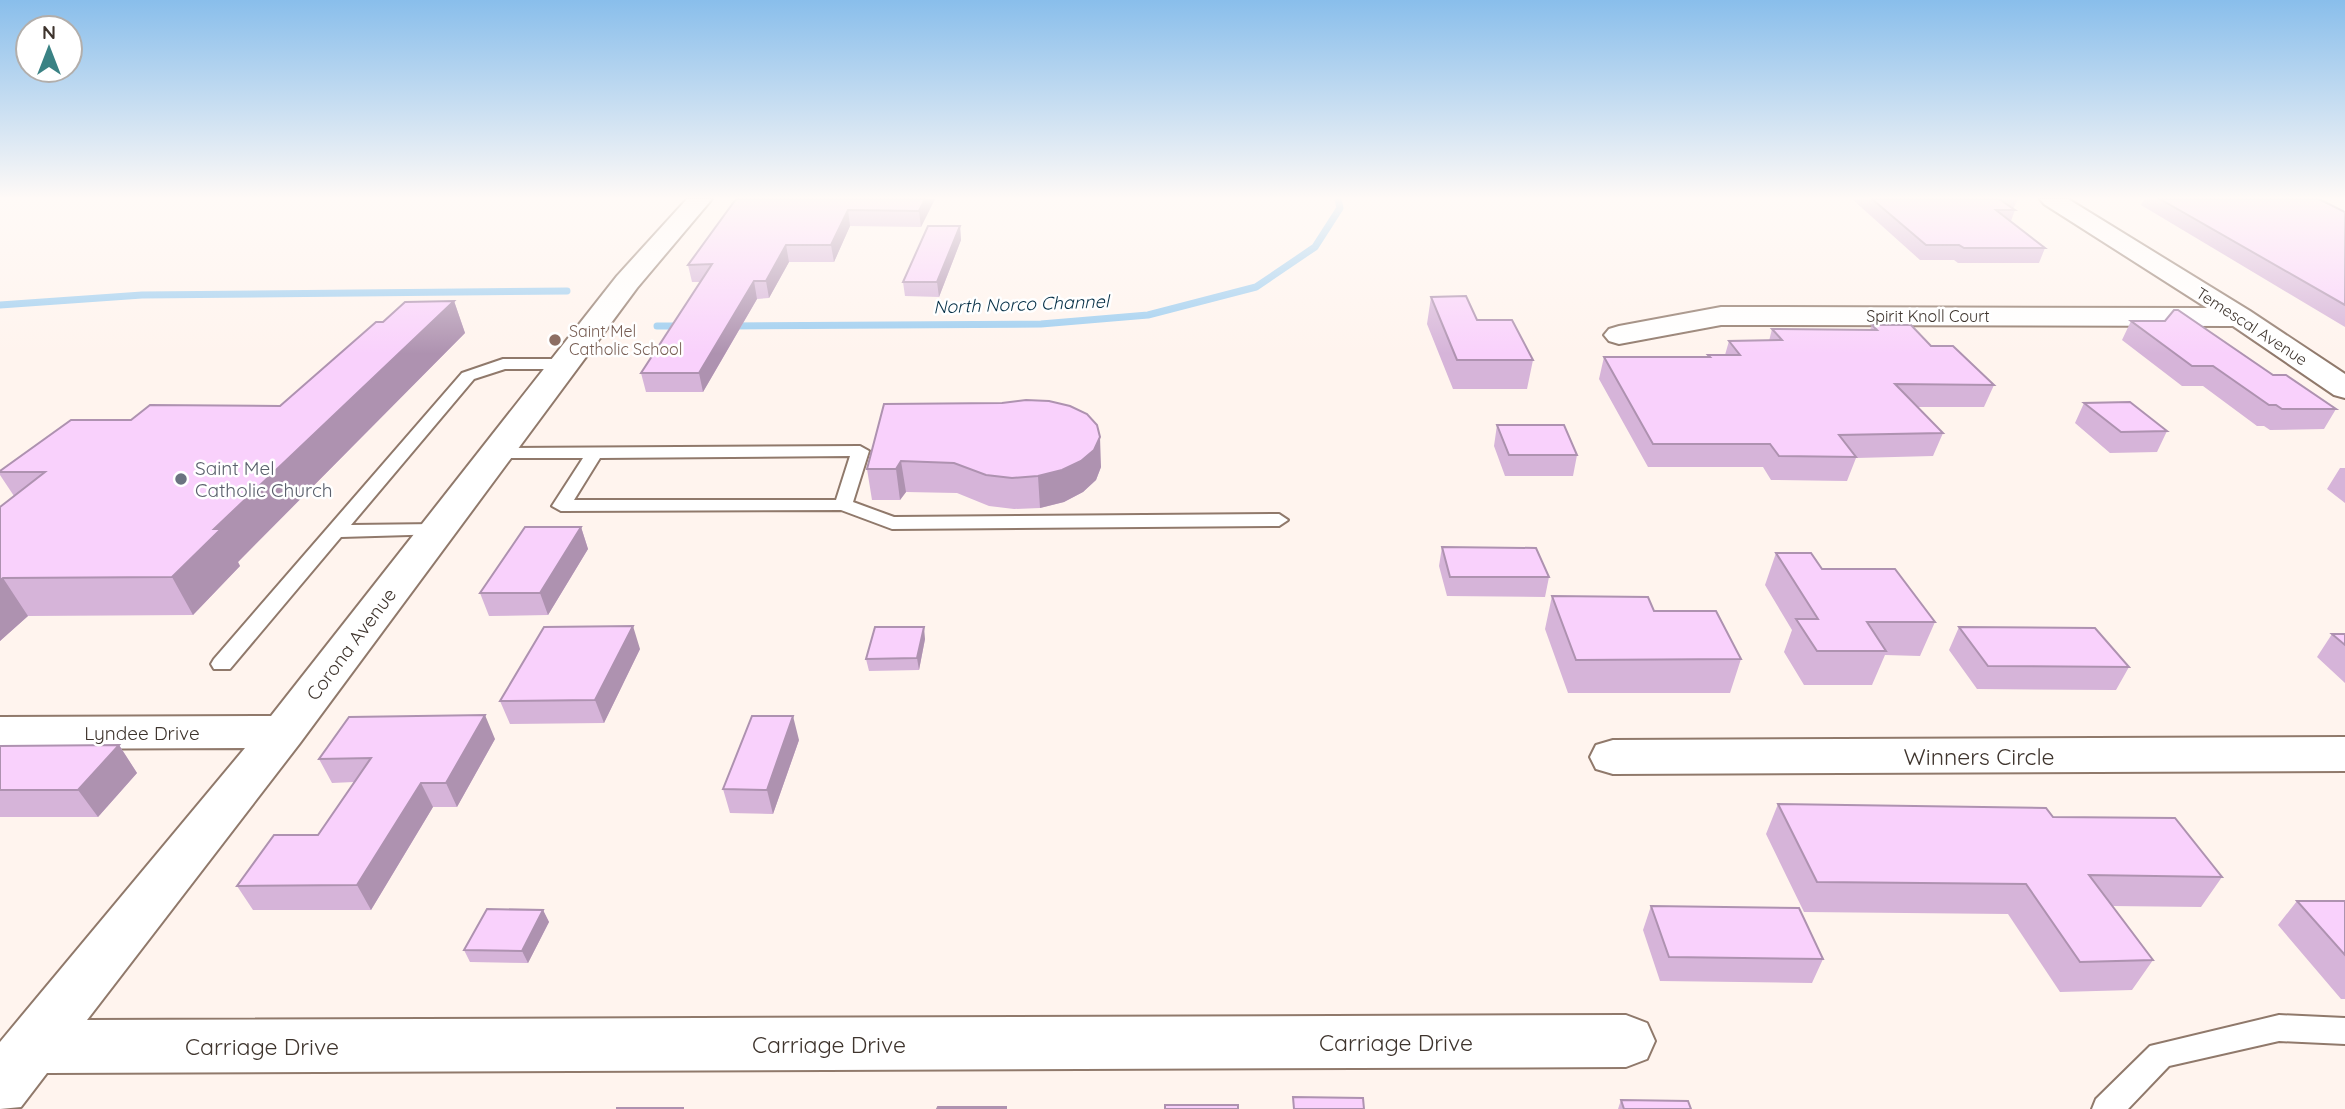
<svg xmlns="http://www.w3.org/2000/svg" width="2345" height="1109" font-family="Quicksand,sans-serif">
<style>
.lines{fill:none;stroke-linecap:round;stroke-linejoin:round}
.stream{stroke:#9ccdf0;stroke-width:7}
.lane-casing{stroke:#90796b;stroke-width:4}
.street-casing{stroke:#90796b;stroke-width:4}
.lane{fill:#fff;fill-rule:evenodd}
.street{fill:#fff;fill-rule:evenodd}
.wall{fill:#d6b4d9}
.shaded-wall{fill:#ae92b0}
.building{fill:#f9d1fc;stroke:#ae92b0;stroke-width:2}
.education-dot{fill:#8d6e63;stroke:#fff;stroke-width:2.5}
.worship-dot{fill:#6b7280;stroke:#fff;stroke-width:2.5}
.labels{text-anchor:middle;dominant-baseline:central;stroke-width:5;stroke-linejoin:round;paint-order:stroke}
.far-street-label{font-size:16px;fill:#3e342d;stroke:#fff}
.far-education-label{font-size:16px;fill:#785e54;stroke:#fff;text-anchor:start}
.far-water-label{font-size:18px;font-style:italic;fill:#052f46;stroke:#fff}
.worship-label{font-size:19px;fill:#5b616d;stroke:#fff;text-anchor:start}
.street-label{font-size:19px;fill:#3e342d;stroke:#fff}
.near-street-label{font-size:23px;fill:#3e342d;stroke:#fff}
</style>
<rect width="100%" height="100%" fill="#fff4ee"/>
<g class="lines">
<path class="stream" d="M0,305L142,295L567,291
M657,326H685
M729,326L1041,324L1148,315L1256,287L1315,247L1340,208L1338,199"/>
<defs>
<path id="lane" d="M503,359H564L572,364L564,369H505L474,379L351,525L437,524L444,526L446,530L444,534L341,537L230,669H214L211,664L214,659L462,373Z
M860,446L869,451L853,502L894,517L1279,514L1288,520L1279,526L892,529L841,510L561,511L552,506L583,458H496L487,453L496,448ZM850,456L836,500H574L600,458Z
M2279,1015L2345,1018V1044L2279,1041L2169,1066L2128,1109H2092L2096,1099L2150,1046Z"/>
<path id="street" d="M687,199H712L637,288L300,743L87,1020L1626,1015L1647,1023L1655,1041L1647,1059L1626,1067L47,1073L21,1107L0,1109V1042L245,748L0,749V717L271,716L617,276Z
M2040,199H2068L2250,311L2345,374V398L2334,395L2233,326L1721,325L1619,344L1609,341L1604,335L1609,329L1619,326L1721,307L2207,308L2044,204Z
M2345,737V771L1613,774L1596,769L1590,757L1596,745L1613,740Z"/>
</defs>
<use href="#lane" class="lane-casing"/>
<use href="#street" class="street-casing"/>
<use href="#lane" class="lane"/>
<use href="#street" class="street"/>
</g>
<path class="wall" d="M736,199H935L921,227L850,226L834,262H789L769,298L757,299L703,392H646L641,373L700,282H692L688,265Z
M1852,199H2018L2013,209L2015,210L2011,221L2045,248L2039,263H1958L1954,260H1920Z
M2144,199H2319L2345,212V327L2141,205Z
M960,226L961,240L939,297L905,296L903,282Z
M1431,297L1477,320L1533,360L1527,389H1453L1427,324Z
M454,301L465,333L238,562L240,566L193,615L28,616L0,641V507L14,496L0,475V471L280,406L383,322Z
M2131,321L2273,375L2336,409L2324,429L2270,430L2264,426H2257L2203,386H2182L2122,340Z
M1872,325L1931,346L1994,385L1984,407H1917L1943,433L1933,456L1856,458L1847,481L1771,480L1763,467H1648L1599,379L1604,357H1707L1708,355H1725L1729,341H1769L1772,329L1870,330Z
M1002,403L1101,467L1096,480L1083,492L1064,502L1040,508L1014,509L989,506L957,493L906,492L900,500H872L867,469Z
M2084,403L2167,431L2157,452L2110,453L2075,423Z
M1497,425L1577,455L1573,476H1505L1494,446Z
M2340,468H2345V503L2327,489Z
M581,527L588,549L548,615L489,616L480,593Z
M1442,547L1549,577L1545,597L1447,596L1439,566Z
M1776,553L1822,569L1935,622L1920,656L1885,655L1872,685H1804L1784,652L1792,630L1765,585Z
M1552,596L1741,659L1730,693H1568L1545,629Z
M1959,627L2129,667L2116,690L1977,689L1949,650Z
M2332,634H2345V683L2317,657Z
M925,639L919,670L869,671L866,659Z
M640,649L604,723L510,724L500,701Z
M495,739L457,807H433L371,910H253L237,886L318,835L354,782L332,783L319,759Z
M799,740L773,814L730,813L723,789Z
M119,745L137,773L98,817H0V746Z
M1778,804L2222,877L2201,907L2112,906L2153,960L2132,990L2060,992L2008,914L1804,912L1766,834Z
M2297,901H2345V999H2341L2278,925Z
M1651,906L1823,959L1812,983L1660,981L1643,930Z
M543,910L549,922L528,963L470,962L464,950Z
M1621,1100L1691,1109H1618Z"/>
<path class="shaded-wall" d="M925,199H935L921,227L919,211Z
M848,210L850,226L834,262L831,245Z
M960,226L961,240L939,297L937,282Z
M786,245L789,262L769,298L766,281Z
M754,281L757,299L703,392L699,373Z
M454,301L465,333L238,562L240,566L193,615L172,577L214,529Z
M1100,437L1101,467L1096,480L1083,492L1064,502L1040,508L1038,476Z
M901,461L906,492L900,500L896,469Z
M581,527L588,549L548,615L540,593Z
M3,578L28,616L0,641V580Z
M633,626L640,649L604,723L595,700Z
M924,627L925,639L919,670L917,658Z
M485,715L495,739L457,807L446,783Z
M793,716L799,740L773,814L767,790Z
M119,745L137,773L98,817L78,790Z
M421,783L433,807L371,910L357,885Z
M543,910L549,922L528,963L522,951Z"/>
<path class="building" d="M736,199H925L919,211L848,210L831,245H786L766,281H754L699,373H641L712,264L688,265Z
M1872,199H1999L2015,210H1996L2045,248H1964L1959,245H1926Z
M2160,199H2319L2345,212V305Z
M928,226H960L937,282H903Z
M1466,296L1477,320H1512L1533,360H1457L1431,297Z
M454,301L214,529H221L172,577L3,578L0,580V507L45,472H0V471L71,420H131L150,405L280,406L376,322H383L405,302Z
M2174,310H2178L2273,375H2286L2336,409H2282L2276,405H2269L2213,366H2192L2131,321H2165Z
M1872,325H1911L1931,346H1953L1994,385L1895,384L1943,433L1839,435L1856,457L1779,456L1770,444H1653L1604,357H1710L1708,355H1740L1729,341L1782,340L1772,329L1877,330Z
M1026,400L1049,401L1070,406L1087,414L1097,425L1100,437L1094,450L1081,461L1062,470L1038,476L1012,478L986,475L954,463L901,461L896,469H867L884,404L1002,403Z
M2130,402L2167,431L2121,432L2084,403Z
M1497,425H1564L1577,455H1509Z
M525,527H581L540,593H480Z
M1442,547L1536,548L1549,577H1450Z
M1776,553H1811L1822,569H1895L1935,622H1867L1886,651H1817L1796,619H1818Z
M1552,596L1648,597L1654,611H1716L1741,659L1576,660Z
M633,626L595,700L500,701L544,627Z
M875,627H924L917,658L866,659Z
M1959,627L2095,628L2129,667L1988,666Z
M2332,634H2345V645Z
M485,715L446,783H421L357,885L237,886L274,835H318L371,758L319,759L349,717Z
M752,716H793L767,790L723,789Z
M119,745L78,790H0V746Z
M1778,804L2046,808L2053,817L2175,818L2222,877L2089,875L2153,960L2080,962L2026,884L1817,882Z
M2297,901H2345V955Z
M1651,906L1799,908L1823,959L1669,957Z
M487,909L543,910L522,951L464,950Z
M1293,1097L1363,1098L1364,1109H1294Z
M1621,1100L1688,1101L1691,1109H1624Z
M1165,1105H1238V1109H1165Z
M938,1107H1006V1109H937Z
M617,1108H684L617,1109Z"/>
<linearGradient id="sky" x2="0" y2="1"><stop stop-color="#89beeb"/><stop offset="0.56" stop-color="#fffaf7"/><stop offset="1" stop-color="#fffaf7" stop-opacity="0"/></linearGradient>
<rect width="2345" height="354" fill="url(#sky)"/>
<circle class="education-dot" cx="555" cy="340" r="7"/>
<circle class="worship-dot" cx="181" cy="479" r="7"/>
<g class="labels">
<g class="far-street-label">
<text x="1928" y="316">Spirit Knoll Court</text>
<text transform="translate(2252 326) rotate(33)">Temescal Avenue</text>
</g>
<g class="far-education-label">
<text x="569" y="331">Saint Mel<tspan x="569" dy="18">Catholic School</tspan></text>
</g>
<g class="far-water-label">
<text transform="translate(1021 304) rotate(-2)">North Norco Channel</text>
</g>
<g class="worship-label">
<text x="195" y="468">Saint Mel<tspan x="195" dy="22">Catholic Church</tspan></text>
</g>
<g class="street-label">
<text transform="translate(351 644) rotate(-53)">Corona Avenue</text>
<text x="142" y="733">Lyndee Drive</text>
</g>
<g class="near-street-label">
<text x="1979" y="756">Winners Circle</text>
<text x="1396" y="1042">Carriage Drive</text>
<text x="829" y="1044">Carriage Drive</text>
<text x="262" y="1046">Carriage Drive</text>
</g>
</g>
<g transform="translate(49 49)"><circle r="33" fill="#ffffff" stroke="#b2aeab" stroke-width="2"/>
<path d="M0-5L12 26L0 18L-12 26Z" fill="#3a8284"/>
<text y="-10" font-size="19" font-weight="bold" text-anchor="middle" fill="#3e342d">N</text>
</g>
</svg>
